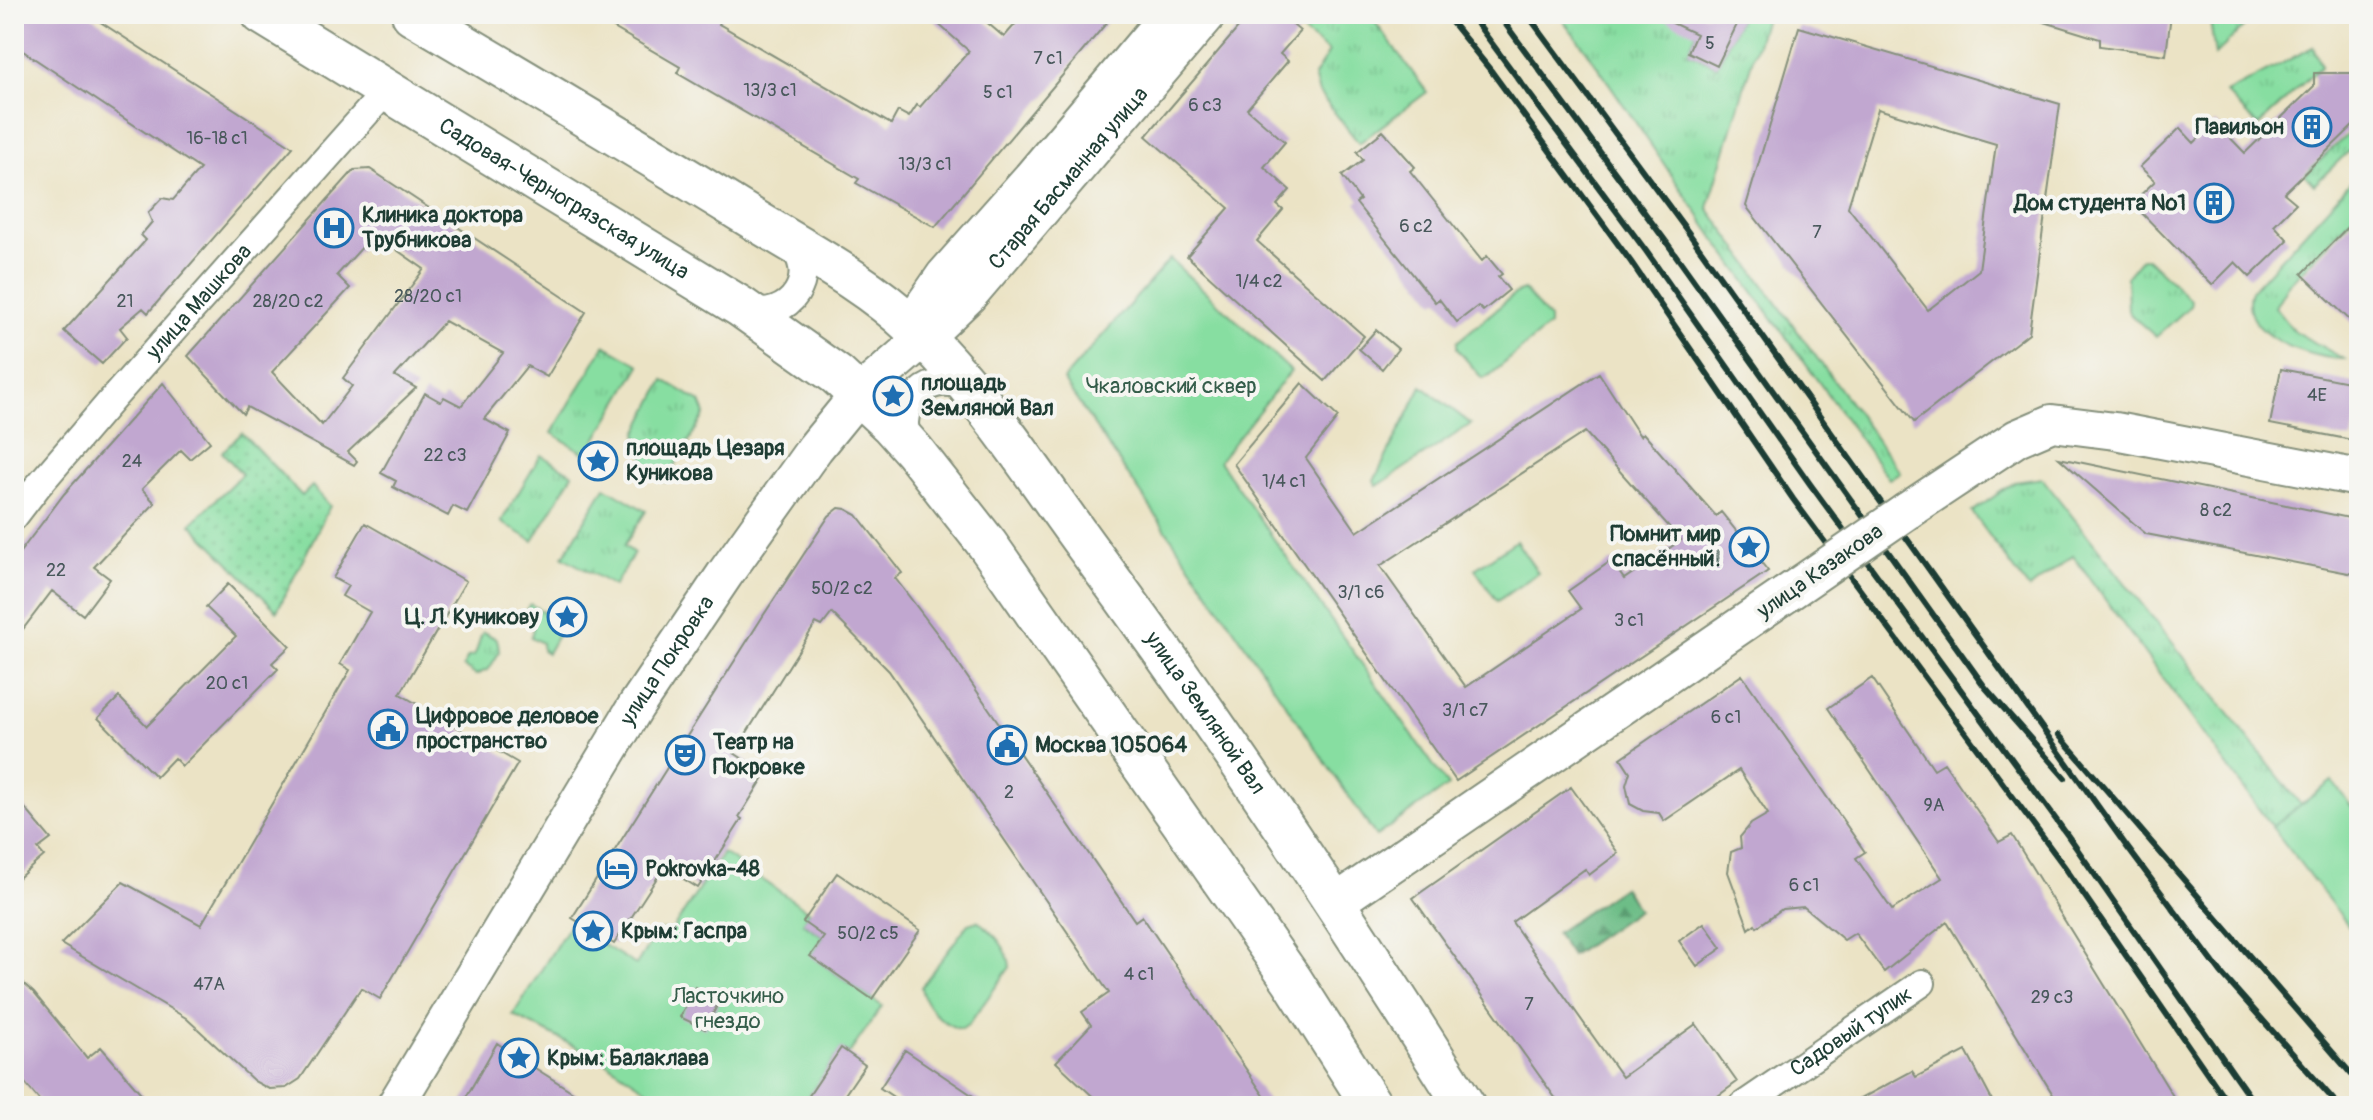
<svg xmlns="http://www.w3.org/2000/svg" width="2373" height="1120" font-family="Pangolin,sans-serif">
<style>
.grass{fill:url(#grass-tufts);stroke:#538e6a;stroke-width:2}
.forest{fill:url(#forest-firs);stroke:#467d5e;stroke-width:2}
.park{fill:#87dea1;stroke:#538e6a;stroke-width:2}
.garden{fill:url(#garden-dots);stroke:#538e6a;stroke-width:2}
.building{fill:#c1a7d0;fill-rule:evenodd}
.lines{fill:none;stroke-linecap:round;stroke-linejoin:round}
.street-casing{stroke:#85907c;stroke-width:30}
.secondary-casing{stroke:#85907c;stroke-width:40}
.primary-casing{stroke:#85907c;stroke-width:44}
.street{stroke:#fff;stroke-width:26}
.secondary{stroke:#fff;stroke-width:36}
.primary{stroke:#fff;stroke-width:40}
.rail{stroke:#1f3d34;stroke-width:6}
.secondary-bridge-casing{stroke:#85907c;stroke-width:40;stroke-linecap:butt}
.secondary-bridge{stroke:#fff;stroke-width:36}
.labels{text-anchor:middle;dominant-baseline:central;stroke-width:8;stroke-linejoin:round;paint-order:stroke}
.number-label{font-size:18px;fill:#48585b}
.poi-label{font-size:22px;font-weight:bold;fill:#1f3d34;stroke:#f6f6f2;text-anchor:start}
.street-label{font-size:22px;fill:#1f3d34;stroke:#f6f6f2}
.park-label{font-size:22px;fill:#345d4a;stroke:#f6f6f2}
</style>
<defs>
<pattern id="grass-tufts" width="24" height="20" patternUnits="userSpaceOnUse" patternTransform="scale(2)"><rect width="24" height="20" fill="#87dea1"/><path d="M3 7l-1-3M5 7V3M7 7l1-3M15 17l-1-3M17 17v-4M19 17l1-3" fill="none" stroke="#74bf8b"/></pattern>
<pattern id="forest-firs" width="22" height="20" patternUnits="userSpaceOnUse" patternTransform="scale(2)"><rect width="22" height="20" fill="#6dbd87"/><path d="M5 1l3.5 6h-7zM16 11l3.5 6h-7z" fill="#599b6f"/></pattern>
<pattern id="garden-dots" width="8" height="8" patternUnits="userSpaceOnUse" patternTransform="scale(2)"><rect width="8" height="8" fill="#87dea1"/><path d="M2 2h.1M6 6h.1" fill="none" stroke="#74bf8b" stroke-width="1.8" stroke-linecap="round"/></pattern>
</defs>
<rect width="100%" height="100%" fill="#f6f6f2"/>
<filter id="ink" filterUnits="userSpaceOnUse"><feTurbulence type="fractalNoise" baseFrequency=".0125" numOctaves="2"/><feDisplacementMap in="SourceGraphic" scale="16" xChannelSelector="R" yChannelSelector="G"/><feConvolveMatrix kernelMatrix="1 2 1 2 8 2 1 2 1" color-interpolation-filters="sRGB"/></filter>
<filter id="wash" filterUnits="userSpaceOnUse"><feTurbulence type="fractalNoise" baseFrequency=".006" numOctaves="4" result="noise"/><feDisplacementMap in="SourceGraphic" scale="32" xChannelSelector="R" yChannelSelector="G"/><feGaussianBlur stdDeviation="1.8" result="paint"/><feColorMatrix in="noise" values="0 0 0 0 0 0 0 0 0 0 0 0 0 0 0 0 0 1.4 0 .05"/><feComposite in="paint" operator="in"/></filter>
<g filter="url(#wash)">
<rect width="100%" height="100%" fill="#ebe3c5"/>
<path class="grass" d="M1280,14H1369L1427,92L1359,143L1319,93L1314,76L1329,52Z
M1558,14H1680L1696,34L1688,52L1717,66L1742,14H1766L1708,208L1900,472L1889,479L1715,239L1587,51Z
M2209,14H2248L2249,22L2215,55Z
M2313,47L2321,66L2258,126L2226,93Z
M2359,123V141L2314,185L2305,175Z
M2359,173V211L2287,286L2275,307L2294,331L2344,359C2312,359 2236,336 2251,291Z
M2142,258H2147L2191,300L2190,306L2156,337L2131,315L2128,310L2127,276Z
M605,345L640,365L587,455L552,433Z
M664,380L700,402L705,414L665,482L648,473L637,433Z
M541,455L573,474L533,541L501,522Z
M2042,478L2301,805L2272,827L2073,556L2029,589L1972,512L2015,482Z
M605,487L646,511L624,546L634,553L614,586L563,557Z
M530,604L564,623L547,653L542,650V643L531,637L534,624L524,613Z
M483,632L497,639L500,651L489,669L476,675L463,667L468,657L474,656C479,648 478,640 483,632Z"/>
<path class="forest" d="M1623,887L1638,910L1571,956L1556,933Z"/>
<path class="park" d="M1170,259L1291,371L1219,461L1448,786L1376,836L1063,380Z
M1524,290L1549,319V326L1490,375L1482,378L1457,349V342L1516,293Z
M1422,386L1471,424L1377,486L1374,481Z
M1516,541L1538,573L1497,601L1475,569Z
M2332,781L2359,816V939L2272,827Z
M723,853L810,912L803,923L824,937L811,956L882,1006L849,1054L841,1049L802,1106H642L650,1091L604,1061L513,1015L570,924L636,965L658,931L672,930Z
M977,921C991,929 1009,949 1010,967L969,1024L962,1029C944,1027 923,1005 921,987L968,924Z"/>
<path class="garden" d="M242,433L302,496L312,486L330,506L277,611L191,524L242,474L222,452Z"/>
<g id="blocks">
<path class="building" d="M14,14H88L293,147L148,313L143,308L120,328L127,337L102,364L64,331L146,240L141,235L152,222L148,213L162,198L173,200L200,169L14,45Z
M590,14H724L719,24L891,124L898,111L909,117L917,105L920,107L969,51L927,14H977L1004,37L1024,14H1114L935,227L856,183L859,179L677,73L680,67Z
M1250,14H1280L1300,31L1280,54L1288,61L1247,109L1285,142L1264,167L1290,190L1277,205L1283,210L1257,241L1364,336L1325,381L1187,256L1229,208L1146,136Z
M1653,14H1742L1717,66L1688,52L1696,34Z
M2039,14H2171L2166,55L2100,46V39L2038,20Z
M1799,27L2060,104L2029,333L1914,422L1746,206ZM1878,109L1996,144L1979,270L1928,310L1848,207Z
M2314,73H2359V120L2284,193L2296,203L2274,225L2288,240L2250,277L2235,262L2212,285L2132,203L2155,181L2140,167L2180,128L2194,143L2215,122L2245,153L2314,86Z
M1383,131L1415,167L1410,171L1482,261L1487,256L1502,274L1498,277L1509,290L1483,311L1478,306L1457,322L1439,299L1435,302L1356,203L1360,200L1342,176L1363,160L1357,152Z
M370,169L586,312L547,377L527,366L484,419L510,433L467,513L453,506L448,516L393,487L396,481L381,473L425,393L441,402L444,397L461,406L503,353L445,321L395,376L416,388L348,452L357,461L354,465L247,407L243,414L188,356L354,170ZM374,234L424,269L343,378L352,386L322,425L272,372L350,288L337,275Z
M2359,215V329L2302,274Z
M1376,330L1398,349L1382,369L1359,349Z
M2281,369L2359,384V406L2352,440L2270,424Z
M1599,373L1640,436L1643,433L1716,516L1721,512L1768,571L1456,781L1234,464L1302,383L1338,417L1306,458L1357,532ZM1585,432L1681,540L1624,579L1611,561L1568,591L1581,609L1466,687L1380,566Z
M163,383L210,442L190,459L181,450L142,489L155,503L94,567L110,579L83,615L52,591L14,641V560L64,494Z
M2059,458L2359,520V575L2146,534Z
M839,508L846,509L857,515L902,573L895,578L939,636L1135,921L1142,916L1271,1106H1103L1056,1062L1091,1025L1082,1012L1109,993L889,671L832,613L822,626L816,623L734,753L766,774L739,817L742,819L698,888L664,867L614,944L572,918L763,616L829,516Z
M365,523L466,581L400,694L518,763L380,999L361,988L300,1079L286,1088L269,1089L254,1081L186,1018L61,944L123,882L201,925L350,670L340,664L370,612L342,596L348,586L333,578Z
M228,584L290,646L272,663L278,669L182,766L174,758L156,777L98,718L119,697L147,726L236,636L206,607Z
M1742,675L1865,852L1856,858L1892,910L1942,878L1828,708L1872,678L1934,769L1944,763L1999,842L2012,835L2179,1106H2060L1947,922L1884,972L1855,933L1844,940L1804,907L1782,909L1757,927L1755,924L1749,929L1728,872L1731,852L1741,848L1740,837L1751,824L1768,814L1739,770L1664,821L1659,813L1643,811L1630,804L1626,785L1630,772L1621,758Z
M1571,787L1618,853L1589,875L1585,869L1512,922L1622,1077L1696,1024L1737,1082L1704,1106H1561L1413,898Z
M14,795L51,839L38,849L44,856L14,882Z
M837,873L920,930L872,999L810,956L824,937L803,922Z
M1704,923L1722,948L1697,966L1679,941Z
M14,975L34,993L87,1058L101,1047L152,1106H44L14,1070Z
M695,987L720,1000L705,1029L680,1017Z
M497,1043L519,1058L595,1106H461Z
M841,1048L865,1065L837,1106H802Z
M905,1050L988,1106H907L880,1088Z
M1966,1051L1995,1106H1847L1912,1071L1916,1077Z"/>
</g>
</g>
<g filter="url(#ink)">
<use href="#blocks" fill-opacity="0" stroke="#85907c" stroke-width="2"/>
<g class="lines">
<defs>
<g id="street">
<path d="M745,309C789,325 824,273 787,242"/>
<path d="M910,444C890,405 934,365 970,391"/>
<path id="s1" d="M14,517L37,487L115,396L387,90"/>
<path id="s2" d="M1742,1106L1922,983"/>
</g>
<g id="secondary">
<path d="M911,324L944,276L1031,178L1169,14"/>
<path d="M1907,511L2017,438L2052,423L2115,431L2359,478"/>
<path d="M1335,903L1785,595"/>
<path id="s3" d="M395,1106L636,706L725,574L815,448L859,394L924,338L968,296L1208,14"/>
</g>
<g id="primary">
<path id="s4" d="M262,14L741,307L837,375L890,424L914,451L987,544L1292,980L1372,1106"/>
<path id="s5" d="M412,14C524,80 635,146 745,214C800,248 866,282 913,327C980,390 1031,471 1086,546C1220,727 1345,915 1465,1106"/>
</g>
</defs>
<use href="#street" class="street-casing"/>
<use href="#secondary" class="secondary-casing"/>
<use href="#primary" class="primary-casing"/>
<use href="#street" class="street"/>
<use href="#secondary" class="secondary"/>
<use href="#primary" class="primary"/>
<path class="rail" d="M1445,14L1492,72L1631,262L1793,499L2064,866L2230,1106
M1470,14L1646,251L1810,484L2068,836L2256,1106
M1498,14L1667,243L1985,687L2065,778
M1527,14L1688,232L2127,847L2221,973L2339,1106
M2059,735L2359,1083"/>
<defs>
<path id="secondary-bridge" d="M1785,595L1907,511"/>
</defs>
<use href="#secondary-bridge" class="secondary-bridge-casing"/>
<use href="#secondary-bridge" class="secondary-bridge"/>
</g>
</g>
<defs>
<symbol id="building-ring" viewBox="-11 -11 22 22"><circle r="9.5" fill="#f6f6f2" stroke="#1f6fb2" stroke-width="1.5"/><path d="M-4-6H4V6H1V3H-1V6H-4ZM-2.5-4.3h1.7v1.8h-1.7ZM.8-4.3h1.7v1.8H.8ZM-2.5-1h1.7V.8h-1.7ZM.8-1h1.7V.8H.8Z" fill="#1f6fb2"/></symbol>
<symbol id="hospital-ring" viewBox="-11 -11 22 22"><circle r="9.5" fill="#f6f6f2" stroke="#1f6fb2" stroke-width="1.5"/><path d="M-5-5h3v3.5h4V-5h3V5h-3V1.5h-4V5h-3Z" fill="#1f6fb2"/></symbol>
<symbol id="sight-ring" viewBox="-11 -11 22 22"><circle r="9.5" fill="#f6f6f2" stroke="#1f6fb2" stroke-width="1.5"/><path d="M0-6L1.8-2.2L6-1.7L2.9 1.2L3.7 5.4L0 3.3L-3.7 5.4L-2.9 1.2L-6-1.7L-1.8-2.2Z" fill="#1f6fb2"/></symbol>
<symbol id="civic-ring" viewBox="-11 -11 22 22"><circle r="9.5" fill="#f6f6f2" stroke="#1f6fb2" stroke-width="1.5"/><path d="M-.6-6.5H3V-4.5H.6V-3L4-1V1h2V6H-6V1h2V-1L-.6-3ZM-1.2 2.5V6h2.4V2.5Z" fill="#1f6fb2"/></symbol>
<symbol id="theatre-ring" viewBox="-11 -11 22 22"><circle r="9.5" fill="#f6f6f2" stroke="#1f6fb2" stroke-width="1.5"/><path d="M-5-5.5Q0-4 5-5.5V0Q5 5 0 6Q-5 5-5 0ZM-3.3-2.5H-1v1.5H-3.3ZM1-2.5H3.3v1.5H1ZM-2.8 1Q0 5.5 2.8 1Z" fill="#1f6fb2"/></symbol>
<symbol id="hotel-ring" viewBox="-11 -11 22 22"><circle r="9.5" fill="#f6f6f2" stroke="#1f6fb2" stroke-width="1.5"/><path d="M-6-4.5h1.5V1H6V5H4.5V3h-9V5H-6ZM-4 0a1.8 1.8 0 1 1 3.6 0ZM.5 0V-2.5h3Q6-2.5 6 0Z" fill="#1f6fb2"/></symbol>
</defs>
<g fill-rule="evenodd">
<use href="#building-ring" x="2290" y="105" width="44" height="44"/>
<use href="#building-ring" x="2192" y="181" width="44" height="44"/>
<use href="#hospital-ring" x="312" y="206" width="44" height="44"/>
<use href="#sight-ring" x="871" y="374" width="44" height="44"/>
<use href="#sight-ring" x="576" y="439" width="44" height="44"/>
<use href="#sight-ring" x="1727" y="525" width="44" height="44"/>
<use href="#sight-ring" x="545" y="595" width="44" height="44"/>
<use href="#civic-ring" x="366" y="707" width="44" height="44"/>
<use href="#civic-ring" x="985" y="723" width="44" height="44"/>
<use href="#theatre-ring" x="663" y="733" width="44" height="44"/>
<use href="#hotel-ring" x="595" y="847" width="44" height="44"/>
<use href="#sight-ring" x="571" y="909" width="44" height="44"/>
<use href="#sight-ring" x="497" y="1036" width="44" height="44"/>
</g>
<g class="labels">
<g class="number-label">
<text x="1710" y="43">5</text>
<text x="1048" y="58">7 с1</text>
<text x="770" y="90">13/3 с1</text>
<text x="998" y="92">5 с1</text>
<text x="1205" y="105">6 с3</text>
<text x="217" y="138">16-18 с1</text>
<text x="925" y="164">13/3 с1</text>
<text x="1416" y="226">6 с2</text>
<text x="1817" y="232">7</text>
<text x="1259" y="281">1/4 с2</text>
<text x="428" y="296">28/20 с1</text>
<text x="125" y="301">21</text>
<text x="288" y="301">28/20 с2</text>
<text x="2317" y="395">4Е</text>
<text x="445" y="455">22 с3</text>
<text x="132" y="461">24</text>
<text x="1284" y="481">1/4 с1</text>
<text x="2216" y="510">8 с2</text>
<text x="56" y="570">22</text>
<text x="842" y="588">50/2 с2</text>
<text x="1361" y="592">3/1 с6</text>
<text x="1629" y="620">3 с1</text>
<text x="227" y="683">20 с1</text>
<text x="1465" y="710">3/1 с7</text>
<text x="1726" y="717">6 с1</text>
<text x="1009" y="792">2</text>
<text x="1934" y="805">9A</text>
<text x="1804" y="885">6 с1</text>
<text x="868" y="933">50/2 с5</text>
<text x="1139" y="974">4 с1</text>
<text x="209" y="984">47А</text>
<text x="2052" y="997">29 с3</text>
<text x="1529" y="1004">7</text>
</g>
<g class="poi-label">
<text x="2284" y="127" text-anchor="end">Павильон</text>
<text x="2186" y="203" text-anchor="end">Дом студента №1</text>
<text x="362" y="215">Клиника доктора<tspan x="362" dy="25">Трубникова</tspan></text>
<text x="921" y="383">площадь<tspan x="921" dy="25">Земляной Вал</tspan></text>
<text x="626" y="448">площадь Цезаря<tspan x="626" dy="25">Куникова</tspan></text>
<text x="1721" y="534" text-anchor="end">Помнит мир<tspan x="1721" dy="25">спасённый!</tspan></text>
<text x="539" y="617" text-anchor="end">Ц. Л. Куникову</text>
<text x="416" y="716">Цифровое деловое<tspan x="416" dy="25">пространство</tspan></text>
<text x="713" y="742">Театр на<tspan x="713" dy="25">Покровке</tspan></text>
<text x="1035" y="745">Москва 105064</text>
<text x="645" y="869">Pokrovka-48</text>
<text x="621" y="931">Крым: Гаспра</text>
<text x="547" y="1058">Крым: Балаклава</text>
</g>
<g class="street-label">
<text stroke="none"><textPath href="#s3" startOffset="1152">Старая Басманная улица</textPath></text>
<text stroke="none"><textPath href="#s4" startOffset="354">Садовая-Черногрязская улица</textPath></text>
<text stroke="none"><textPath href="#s1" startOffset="284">улица Машкова</textPath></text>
<text transform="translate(1820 571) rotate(-35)">улица Казакова</text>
<text stroke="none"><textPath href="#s3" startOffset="522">улица Покровка</textPath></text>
<text stroke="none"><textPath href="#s5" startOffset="1076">улица Земляной Вал</textPath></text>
<text stroke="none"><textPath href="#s2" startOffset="132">Садовый тупик</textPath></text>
</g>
<g class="park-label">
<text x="1171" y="386">Чкаловский сквер</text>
<text x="728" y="996">Ласточкино<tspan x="728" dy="25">гнездо</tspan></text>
</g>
</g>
<rect width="2373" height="1120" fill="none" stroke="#f6f6f2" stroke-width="48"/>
</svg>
